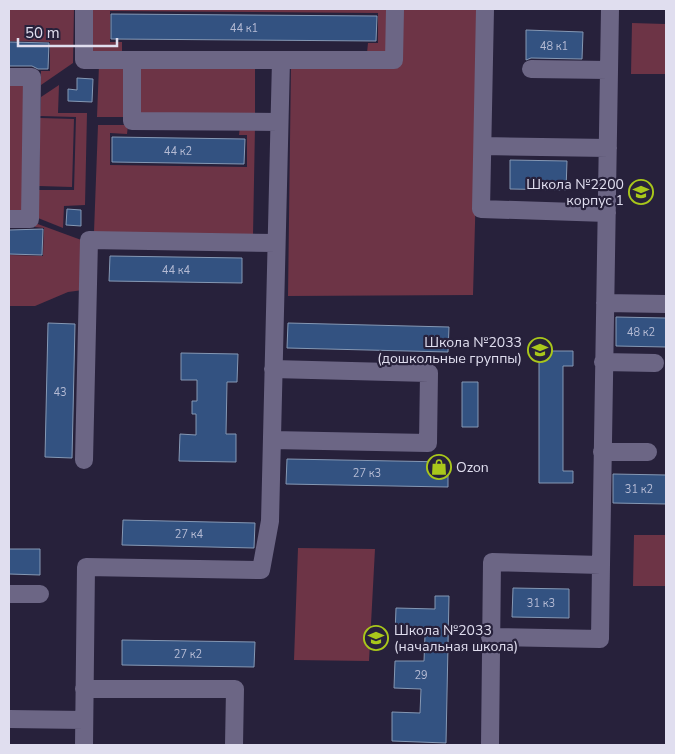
<svg xmlns="http://www.w3.org/2000/svg" width="675" height="754" font-family="'Nunito Sans',sans-serif">
<style>
.green{fill:#6d3446}
.building{fill:#335281;stroke:#8598b4}
.lines{fill:none;stroke-linecap:round;stroke-linejoin:round}
.minor{stroke:#6c6685;stroke-width:18}
.labels{text-anchor:middle;dominant-baseline:central;stroke-width:4.5;stroke-linejoin:round;paint-order:stroke}
.number-label{font-size:11px;fill:#b5bbd4}
.poi-label{font-size:14px;fill:#e0deef;stroke:#27213b;text-anchor:end}
</style>
<rect width="100%" height="100%" fill="#27213b"/>
<path class="green" d="M9,9H74L73,63L41,85V71H50V42L9,41Z
M90,9H389V53H367L368,43H378V13L110,11V42H122V54H90Z
M398,9H481L473,295L288,296L291,64L397,63Z
M632,23L665,24V74H631Z
M99,65H128V117H97Z
M138,65H255V117L138,116Z
M9,81H29L27,216H9Z
M59,85L58,113H87L85,205L64,206L63,228L38,218V190H74L76,117L40,116L41,97Z
M40,118L74,119L72,187L39,186Z
M98,125H128L127,134L110,133V165L247,167V135H239L240,126H255L253,235L94,232Z
M35,223L84,241L83,290L68,292L35,306H9V255L43,256L44,228L35,227Z
M634,535H666V586H633Z
M298,548L375,549L369,661L294,660Z"/>
<path class="building" d="M111,14L377,16L376,41L111,39Z
M526,30L583,32L582,59L531,58L526,60Z
M9,42L49,43L48,69H38L32,66H9Z
M77,78L93,79L92,102L68,101V89L77,90Z
M112,137L245,139L244,164L112,162Z
M510,160L567,161L566,190L510,189Z
M67,209L81,210V226L66,225Z
M43,229L42,255L9,254V230Z
M110,256L242,258V283L109,281Z
M616,317L666,318V347L616,346Z
M48,323L75,324L72,458L45,457Z
M288,323L449,327L448,352L287,348Z
M539,351H573V366H563V471H573V483H539Z
M181,353L238,354L237,382H227L226,434H236V462L179,461L180,434L196,435V414H192V401H197V380H181Z
M462,382H478V427H462Z
M287,459L448,462V487L286,484Z
M613,474L666,475V504L613,503Z
M123,520L255,523L254,548L122,545Z
M9,549H40V575L9,574Z
M513,588L569,589V618L512,617Z
M435,596H449L446,743L392,741V712L420,713L421,689L394,688L395,661H424L425,635H395L396,608L435,609Z
M122,640L255,642L254,667L122,665Z"/>
<g class="lines">
<path class="minor" d="M84,9V60H394L395,9
M485,9L481,209L607,213
M132,60V121L279,122
M531,69L608,70
M9,77H32L30,219H9
M483,146L608,148
M605,303L666,304
M603,362L655,363
M272,440L428,443L429,373L273,369
M602,452H648
M84,460L89,240L276,243
M9,594H40
M490,637L600,639L601,565
M84,689H235L234,745
M9,719L84,720
M84,745L86,567L261,570L270,521L281,60
M490,745L492,562L601,565L610,9"/>
</g>
<defs>
<symbol id="school-ring" viewBox="-11 -11 22 22"><circle r="9.5" fill="#27213b" stroke="#a9c71b" stroke-width="1.5"/><path d="M0-5L7-2L0 1L-7-2ZM-4 1L0 2.5L4 1V4Q0 6-4 4Z" fill="#a9c71b"/></symbol>
<symbol id="shop-ring" viewBox="-11 -11 22 22"><circle r="9.5" fill="#27213b" stroke="#a9c71b" stroke-width="1.5"/><path d="M-5-2.5h2.3a2.7 3.5 0 0 1 5.4 0H5L5.5 6h-11ZM-1.5-2.5h3a1.5 2.3 0 0 0-3 0Z" fill="#a9c71b"/></symbol>
</defs>
<g fill-rule="evenodd">
<use href="#school-ring" x="627" y="178" width="28" height="28"/>
<use href="#school-ring" x="526" y="336" width="28" height="28"/>
<use href="#shop-ring" x="425" y="453" width="28" height="28"/>
<use href="#school-ring" x="362" y="624" width="28" height="28"/>
</g>
<g class="labels">
<g class="number-label">
<text x="244" y="28">44 к1</text>
<text x="554" y="46">48 к1</text>
<text x="178" y="151">44 к2</text>
<text x="176" y="270">44 к4</text>
<text x="641" y="332">48 к2</text>
<text x="60" y="392">43</text>
<text x="367" y="473">27 к3</text>
<text x="639" y="489">31 к2</text>
<text x="189" y="534">27 к4</text>
<text x="541" y="603">31 к3</text>
<text x="188" y="654">27 к2</text>
<text x="421" y="675">29</text>
</g>
<g class="poi-label">
<text x="624" y="184">Школа №2200<tspan x="624" dy="16">корпус 1</tspan></text>
<text x="522" y="342">Школа №2033<tspan x="522" dy="16">(дошкольные группы)</tspan></text>
<text x="456" y="467" text-anchor="start">Ozon</text>
<text x="394" y="630" text-anchor="start">Школа №2033<tspan x="394" dy="16">(начальная школа)</tspan></text>
</g>
</g>
<rect width="675" height="754" fill="none" stroke="#e0deef" stroke-width="20"/>
<path d="M18 38v8h99v-8" fill="none" stroke="#e0deef" stroke-width="2.5"/>
<text x="25" y="38" font-size="15" fill="#e0deef" stroke="#27213b" stroke-width="4" paint-order="stroke">50 m</text>
</svg>
